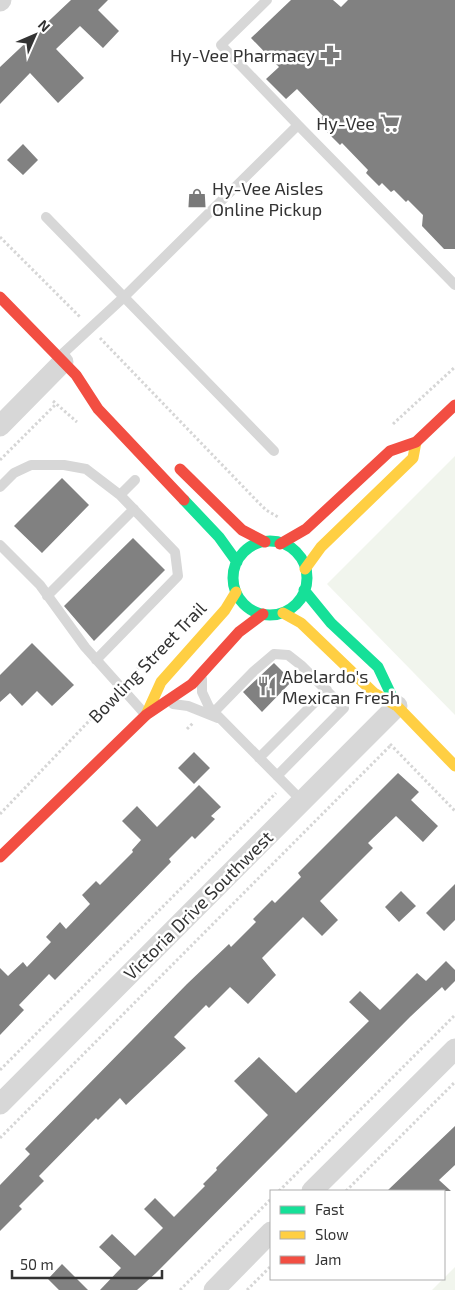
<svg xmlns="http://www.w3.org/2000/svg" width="455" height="1290" font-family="'Exo 2',sans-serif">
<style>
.green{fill:#f1f5ed}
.building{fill:#818181}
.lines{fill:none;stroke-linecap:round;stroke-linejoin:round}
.path{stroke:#d6d6d6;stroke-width:3;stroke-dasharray:2.5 2.5;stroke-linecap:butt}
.lane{stroke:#d7d7d7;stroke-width:10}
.street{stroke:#d7d7d7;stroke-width:21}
.fast{stroke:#16e098;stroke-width:11}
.slow{stroke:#ffcf43;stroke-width:11}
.jam{stroke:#f24e42;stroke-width:11}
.labels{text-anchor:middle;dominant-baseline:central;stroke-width:5;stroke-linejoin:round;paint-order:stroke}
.poi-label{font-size:18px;fill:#333;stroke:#fff;text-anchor:end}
.street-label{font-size:18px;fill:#333;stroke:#fff}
</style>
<rect width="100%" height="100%" fill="#fff"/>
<path class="green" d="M455,456V715L327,584Z
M455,1267V1290H432Z"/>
<path class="building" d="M71,0H108L98,10L119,31L103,48L80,26L56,49L84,78L58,103L30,73L0,104V67Z
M291,0H333L341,7L348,0H455V249H444L422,226L423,215L408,200L406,202L394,190L391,192L382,183L379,186L366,173L368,170L342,143L340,145L326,131L330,128L320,118L323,116L297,89L286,99L266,79L279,67L251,38Z
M23,144L38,160L23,175L7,160Z
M62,478L89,505L42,553L14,526Z
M133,538L165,570L94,641L64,606Z
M32,643L74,685L52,706L37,691L22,706L10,693L0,702V675Z
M274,663L292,681L262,712L243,692Z
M194,752L210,768L194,784L178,768Z
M398,773L419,792L411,800L438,826L423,842L396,816L368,843L373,848L320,901L338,920L322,936L303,917L262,958L276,975L248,1004L230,987L209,1008L206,1005L174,1037L186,1048L126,1105L120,1098L98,1120L96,1118L39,1176L44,1181L19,1206L22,1209L0,1231V1185L30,1154L25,1149L187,984L229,944L231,947L256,922L253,919L272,900L275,903L301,877L298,873Z
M199,785L221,807L211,816L215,819L195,839L192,836L169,859L171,862L55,980L49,974L19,1005L24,1010L0,1035V968L8,976L23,962L27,967L51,942L46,937L60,922L66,929L90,904L82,895L96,881L100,885L133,852L132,850L141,840L122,821L137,806L157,827Z
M455,884V920L444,931L426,913Z
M401,891L416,906L399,922L385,907Z
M446,961L455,970V981L445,991L442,987L410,1017L156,1273L137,1290H100L121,1268L99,1247L112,1234L135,1256L163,1228L144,1209L155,1198L174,1217L205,1186L203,1184L217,1170L216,1168L268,1115L234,1081L259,1057L296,1093L369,1021L349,1002L360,991L380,1010L417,973L426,981Z
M455,1126V1165L439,1180L451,1191H387Z
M62,1264L88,1290H59L48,1279Z"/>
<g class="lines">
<path class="path" d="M0,237L80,317
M100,338L256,500L266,510L278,517
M53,401L77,422
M393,424L455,367
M0,460L56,404
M130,677L143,663
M187,729L193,723
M390,744L455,811
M0,814L111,698
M0,1070L276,793
M0,1138L391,745
M279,1191L455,1015
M346,1191L455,1082
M180,1290L271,1199
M247,1290L271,1266"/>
<path class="lane" d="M267,0L221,45L298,125
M46,217L274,451
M59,357L124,297L298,125L455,285
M0,487L14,473L31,465H64L86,469L120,495
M0,545L40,585L85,647L144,713
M47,596L134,509
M96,660L178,576L175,552L120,495L135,480
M202,679V692L209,707L302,801
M173,704L188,706L218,718
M214,712L254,671L274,654L288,655L302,666L344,708L277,776
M259,758L327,690"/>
<path class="street" d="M0,1L1,0
M0,426L63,362
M0,1104L397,706
M312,1191L455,1049
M214,1290L271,1232"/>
<path class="fast" d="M184,500L219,537L237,562
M233 578a37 37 0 1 1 74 0a37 37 0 1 1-74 0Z
M304,590L331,623L378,667L396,705"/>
<path class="slow" d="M305,569L321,547L413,458L416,442
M283,613L301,623L374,693L397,706L455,766
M146,715L161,682L225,610L236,592"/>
<path class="jam" d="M0,297L76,375L98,409L184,500
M180,469L242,530L265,542
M280,544L306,529L390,451L416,442L455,405
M0,857L146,715L192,684L239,632L263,614"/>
</g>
<defs>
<symbol id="pharmacy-bare" viewBox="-9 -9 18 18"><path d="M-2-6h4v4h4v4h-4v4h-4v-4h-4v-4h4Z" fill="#7a7a7a" stroke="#fff" stroke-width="2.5" paint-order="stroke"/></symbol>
<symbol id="supermarket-bare" viewBox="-9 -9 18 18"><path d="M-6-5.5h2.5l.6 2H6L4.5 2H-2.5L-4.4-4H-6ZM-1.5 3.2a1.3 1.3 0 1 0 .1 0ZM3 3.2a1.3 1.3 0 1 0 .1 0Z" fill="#7a7a7a" stroke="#fff" stroke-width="2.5" paint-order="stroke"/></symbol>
<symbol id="shop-bare" viewBox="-9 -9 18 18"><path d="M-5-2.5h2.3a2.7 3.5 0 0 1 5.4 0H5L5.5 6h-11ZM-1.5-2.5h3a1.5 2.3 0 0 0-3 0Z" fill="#7a7a7a" stroke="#fff" stroke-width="2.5" paint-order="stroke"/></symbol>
<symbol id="restaurant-bare" viewBox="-9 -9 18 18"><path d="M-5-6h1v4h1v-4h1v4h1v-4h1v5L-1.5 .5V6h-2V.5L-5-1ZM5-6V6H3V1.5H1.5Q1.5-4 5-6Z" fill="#7a7a7a" stroke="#fff" stroke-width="2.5" paint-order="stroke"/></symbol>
</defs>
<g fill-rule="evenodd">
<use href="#pharmacy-bare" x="316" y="41" width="28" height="28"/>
<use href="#supermarket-bare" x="376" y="109" width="28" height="28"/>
<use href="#shop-bare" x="183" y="184" width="28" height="28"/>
<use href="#restaurant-bare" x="253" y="672" width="28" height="28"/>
</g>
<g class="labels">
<g class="poi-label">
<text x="315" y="55">Hy-Vee Pharmacy</text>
<text x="375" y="123">Hy-Vee</text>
<text x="212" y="188" text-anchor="start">Hy-Vee Aisles<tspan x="212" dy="21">Online Pickup</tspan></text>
<text x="282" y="676" text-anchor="start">Abelardo's<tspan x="282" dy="21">Mexican Fresh</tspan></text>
</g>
<g class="street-label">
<text transform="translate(147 662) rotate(-46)">Bowling Street Trail</text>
<text transform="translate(198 905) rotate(-45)">Victoria Drive Southwest</text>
</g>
</g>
<rect x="270" y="1190" width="175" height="90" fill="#ffffff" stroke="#adadad"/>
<rect x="280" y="1206" width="25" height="8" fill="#16e098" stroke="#adadad"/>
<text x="315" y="1215" font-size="15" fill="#333333">Fast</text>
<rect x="280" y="1231" width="25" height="8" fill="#ffcf43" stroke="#adadad"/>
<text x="315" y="1240" font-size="15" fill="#333333">Slow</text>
<rect x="280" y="1256" width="25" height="8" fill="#f24e42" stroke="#adadad"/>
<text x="315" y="1265" font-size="15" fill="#333333">Jam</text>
<g transform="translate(35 35) rotate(45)" stroke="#ffffff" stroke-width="4" paint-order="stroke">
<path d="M0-4L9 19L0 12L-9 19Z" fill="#333333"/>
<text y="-8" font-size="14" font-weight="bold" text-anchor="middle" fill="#333333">N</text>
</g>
<path d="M12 1270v8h150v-8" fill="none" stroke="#333333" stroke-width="2.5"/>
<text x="20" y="1270" font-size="15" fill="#333333" stroke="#ffffff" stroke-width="4" paint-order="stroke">50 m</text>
</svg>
